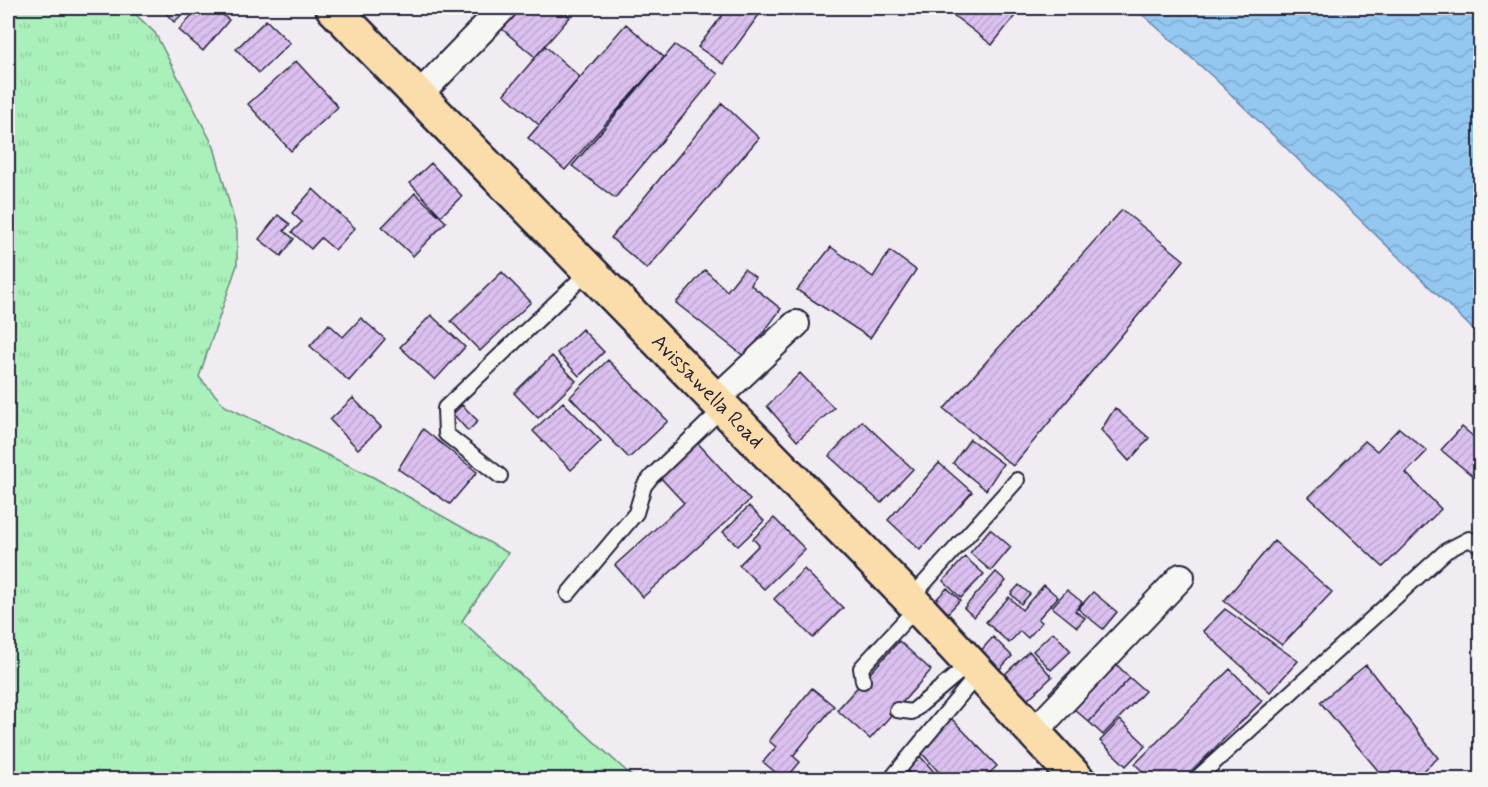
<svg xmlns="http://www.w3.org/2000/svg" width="1488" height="787" font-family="Mynerve,sans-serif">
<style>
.grass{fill:url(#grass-tufts);stroke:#66897b;stroke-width:1.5}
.water{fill:url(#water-waves);stroke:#6686a8;stroke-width:1.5}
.building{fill:url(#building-hatch);stroke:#22223b;stroke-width:1.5}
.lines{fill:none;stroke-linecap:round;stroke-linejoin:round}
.service-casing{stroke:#22223b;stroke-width:18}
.minor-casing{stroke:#22223b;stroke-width:30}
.primary-casing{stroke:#22223b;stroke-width:38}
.service{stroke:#f6f6f2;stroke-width:14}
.minor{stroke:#f6f6f2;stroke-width:26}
.primary{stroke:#fbddab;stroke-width:33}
.labels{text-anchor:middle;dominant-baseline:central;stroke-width:5;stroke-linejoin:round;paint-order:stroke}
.street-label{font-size:21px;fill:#22223b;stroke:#f6f6f2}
</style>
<defs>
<pattern id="grass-tufts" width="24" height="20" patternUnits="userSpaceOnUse" patternTransform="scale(1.5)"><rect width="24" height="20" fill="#aaf0bb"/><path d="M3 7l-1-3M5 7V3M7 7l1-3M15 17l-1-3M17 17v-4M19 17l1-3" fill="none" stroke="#92cea2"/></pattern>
<pattern id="water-waves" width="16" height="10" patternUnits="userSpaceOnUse" patternTransform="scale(1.5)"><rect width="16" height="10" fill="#94c8f1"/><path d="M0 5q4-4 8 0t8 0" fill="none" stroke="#7facd0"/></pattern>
<pattern id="building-hatch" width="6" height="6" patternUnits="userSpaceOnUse" patternTransform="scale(1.5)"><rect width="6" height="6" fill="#dcc1f0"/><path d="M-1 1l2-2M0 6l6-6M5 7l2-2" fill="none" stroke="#bca6cf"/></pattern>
</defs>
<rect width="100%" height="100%" fill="#f1ebf2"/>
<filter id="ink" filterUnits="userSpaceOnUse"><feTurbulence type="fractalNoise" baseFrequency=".0167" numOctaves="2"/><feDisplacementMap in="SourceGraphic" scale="12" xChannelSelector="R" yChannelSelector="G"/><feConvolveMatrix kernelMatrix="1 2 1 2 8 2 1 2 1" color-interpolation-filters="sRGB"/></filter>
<g filter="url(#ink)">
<path class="grass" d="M8,8H129L155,33L214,147L237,231V265L199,377L225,406L373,477L508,553L462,621L635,779H8Z"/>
<path class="water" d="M1135,8H1480V336L1213,77Z"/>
<path class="building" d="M164,8H189L174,22L162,9Z
M198,8H214L229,20L203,51L179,30Z
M520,8H559L570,17L535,57L502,29Z
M728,8H764L723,64L698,47Z
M944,8H1012L1018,12L992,45Z
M266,20L290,43L259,73L236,49Z
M626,24L664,57L565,170L528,138Z
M675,45L718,74L615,198L572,166Z
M545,46L580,77L539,125L504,94Z
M296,61L338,107L291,151L248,104Z
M722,103L759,138L647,269L611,238Z
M431,163L462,196L441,216L410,183Z
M313,189L355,228L335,250L321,238L311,249L292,232L302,222L292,213Z
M415,193L446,222L413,256L382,227Z
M1122,210L1184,260L1013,466L944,409Z
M278,215L290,224L284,231L294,239L281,256L259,239Z
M831,247L873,277L890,251L916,270L870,338L797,290Z
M744,269L755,277L751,285L781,309L745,357L676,303L705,270L727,291Z
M502,272L531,302L480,351L451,321Z
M431,315L465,347L435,380L400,347Z
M361,318L385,339L349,381L310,346L329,324L343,337Z
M582,329L604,352L579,376L557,353Z
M552,356L576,381L538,418L514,393Z
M608,360L668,421L629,458L570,397Z
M800,373L834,408L797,441L767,406Z
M353,398L381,427L358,449L330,420Z
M563,402L601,441L571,470L533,431Z
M462,405L478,421L468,431L453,414Z
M1115,408L1149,438L1129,461L1101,430Z
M862,421L913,469L881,503L829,456Z
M1462,427L1480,442V482L1441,450Z
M1399,428L1427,451L1406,473L1441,509L1383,567L1309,497L1365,441L1377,451Z
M423,429L477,472L450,504L398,469Z
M970,439L1003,464L986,490L953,463Z
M695,440L750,500L643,597L615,565L684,503L658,475Z
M939,463L972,492L920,550L888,520Z
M749,506L764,521L738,546L723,532Z
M774,518L805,549L764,589L739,565L759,545L753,539Z
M990,529L1011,547L991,571L970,553Z
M1274,541L1332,592L1282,645L1224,601Z
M965,557L984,574L961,598L943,581Z
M804,569L843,608L813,638L774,599Z
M996,572L1006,581L974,617L964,608Z
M1019,585L1030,594L1021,604L1011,594Z
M1044,585L1058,597L1038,619L1042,622L1028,638L1020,631L1009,643L986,622L1009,597L1022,610Z
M947,588L960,600L944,617L931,605Z
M1067,590L1082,602L1075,611L1085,618L1077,627L1052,607Z
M1093,592L1117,612L1103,629L1078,609Z
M1225,609L1298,661L1270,692L1203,631Z
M1053,632L1071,651L1051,670L1033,651Z
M993,637L1012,656L997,672L978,654Z
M899,641L931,670L870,739L837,710Z
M1029,651L1052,677L1026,701L1002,677Z
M1116,664L1130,678L1089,722L1074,709Z
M1366,665L1438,758L1413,780H1386L1320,702Z
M1074,667L1084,677L1059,703L1049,693Z
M1230,669L1262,701L1183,780H1151L1135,764Z
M1130,678L1145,691L1103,735L1089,722Z
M812,688L834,706L793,756L800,762L785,780L763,762L776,747L769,741Z
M951,718L997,766L982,780H946L918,749Z
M1120,720L1146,745L1126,766L1100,741Z
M918,754L936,774L930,780H915L904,767Z"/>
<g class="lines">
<defs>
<path id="service" d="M500,476L446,434L445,408L590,270
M568,594L636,513L644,486L652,476L723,408
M910,599L1017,480
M863,681L861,668L917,607
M897,710L912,712L969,664
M890,780L978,674
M1195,780L1446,551L1469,539L1480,546"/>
<path id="minor" d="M419,95L503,8
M715,400L796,324
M1033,733L1181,577"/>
<g id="primary">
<path id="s1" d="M333,8L910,599L1078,780"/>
</g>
</defs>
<use href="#service" class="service-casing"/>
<use href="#minor" class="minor-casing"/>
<use href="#primary" class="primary-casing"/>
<use href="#service" class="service"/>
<use href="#minor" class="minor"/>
<use href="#primary" class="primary"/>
</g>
</g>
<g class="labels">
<g class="street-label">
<text stroke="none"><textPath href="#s1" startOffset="536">Avissawella Road</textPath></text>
</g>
</g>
<rect width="1488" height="787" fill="none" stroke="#f6f6f2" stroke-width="30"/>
<rect x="15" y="15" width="1458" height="757" fill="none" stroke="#22223b" stroke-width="2" filter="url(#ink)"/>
</svg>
